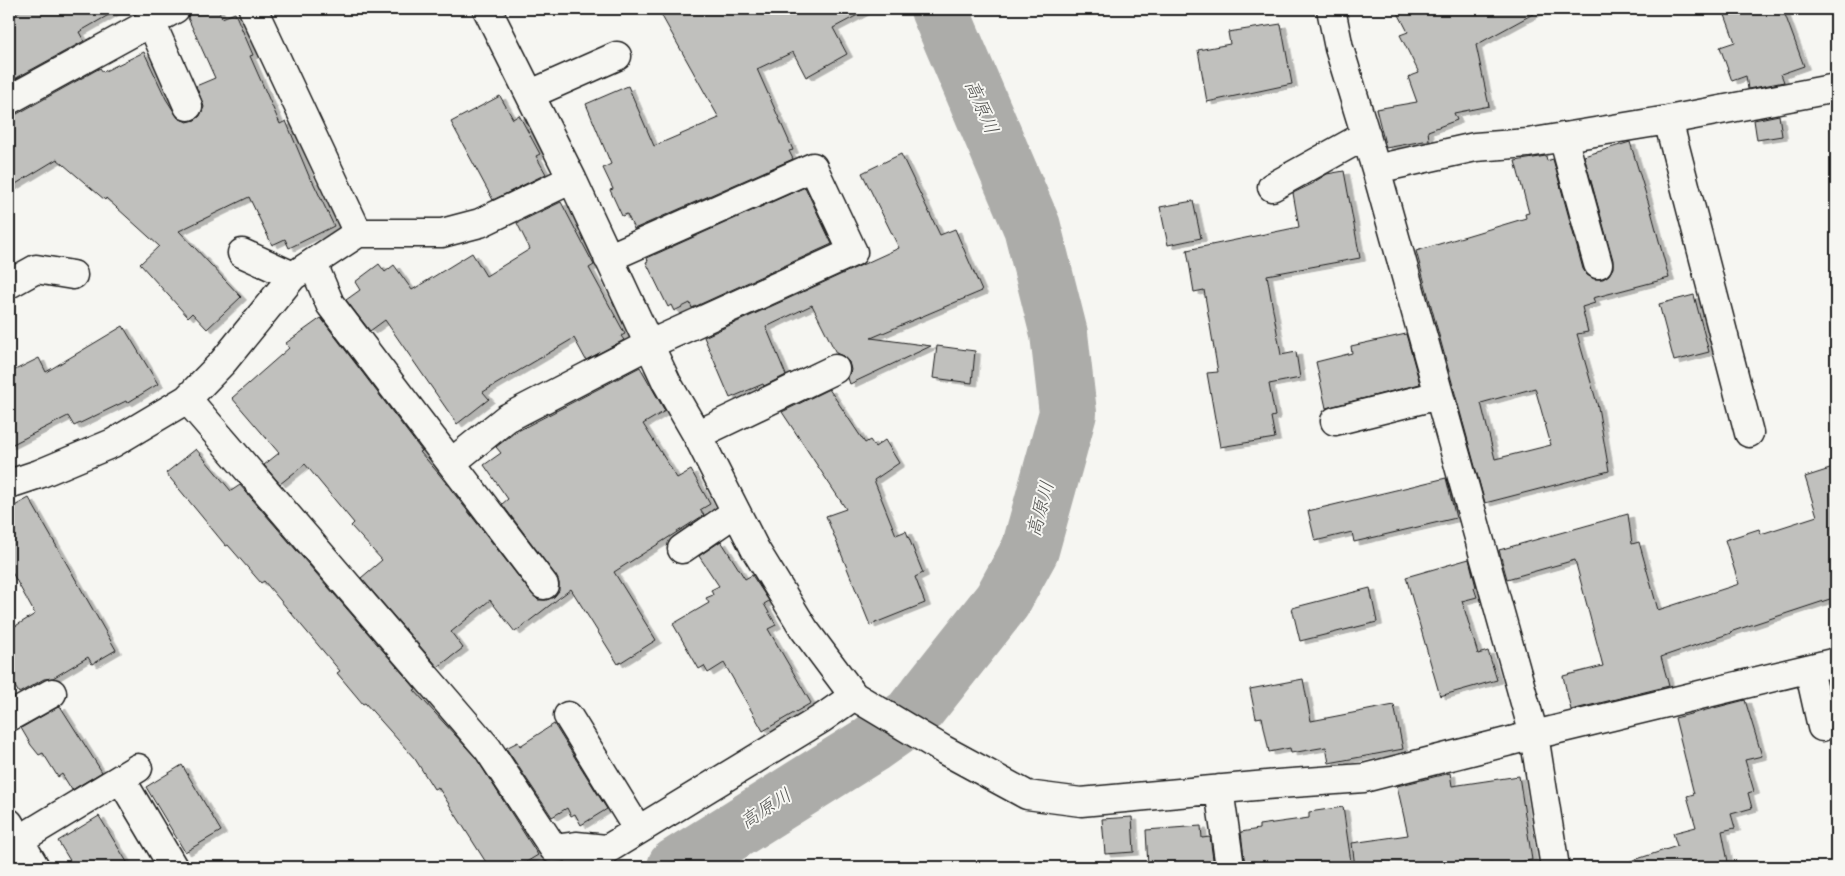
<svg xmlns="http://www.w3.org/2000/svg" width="1845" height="876" font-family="Mynerve,'Klee One',sans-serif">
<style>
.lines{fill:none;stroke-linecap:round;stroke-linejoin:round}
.river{stroke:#acaca9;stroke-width:58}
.building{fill:#c0c0bd;stroke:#1c1c1c;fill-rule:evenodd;filter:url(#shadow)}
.minor-casing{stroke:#1c1c1c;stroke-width:31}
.minor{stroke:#f6f6f2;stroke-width:28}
.labels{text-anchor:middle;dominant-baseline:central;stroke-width:4;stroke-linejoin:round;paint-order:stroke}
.water-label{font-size:19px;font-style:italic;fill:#565654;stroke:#f6f6f2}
</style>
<defs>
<filter id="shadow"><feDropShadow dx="5.5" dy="3" stdDeviation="0" flood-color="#0004"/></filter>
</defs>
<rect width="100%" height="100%" fill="#f6f6f2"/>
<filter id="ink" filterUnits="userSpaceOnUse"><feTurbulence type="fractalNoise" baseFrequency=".02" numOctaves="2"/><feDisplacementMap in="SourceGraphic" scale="10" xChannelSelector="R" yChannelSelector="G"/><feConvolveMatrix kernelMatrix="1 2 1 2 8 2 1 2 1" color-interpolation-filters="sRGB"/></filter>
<g filter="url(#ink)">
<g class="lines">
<path class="river" d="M676,867L870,745L911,716L1002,601L1030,550L1068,413L1059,334L1032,227L939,9"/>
</g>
<path class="building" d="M23,9H119L79,32L84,41L9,82V17Z
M191,9H218L222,18L235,13L253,55L250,56L280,124L286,121L311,181L312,180L334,226L289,248L285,239L272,245L249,197L179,231L241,297L207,329L192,313L188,317L140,264L159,246L106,198L105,200L57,159L9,188V116L17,114L100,68L103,72L144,52L166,99L178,118L187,122L195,120L200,116L204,107L196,86L215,78L188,18Z
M658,9H869L833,28L847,54L806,77L793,52L757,69L793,150L789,151L793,159L634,229L627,214L622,216L610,190L613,189L603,168L611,164L586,104L628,86L654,146L719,118Z
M1396,9H1542L1476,45L1489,106L1454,113L1457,120L1428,131L1429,140L1386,148L1376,109L1417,102L1408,77L1419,73L1400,35L1408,32Z
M1740,9H1783L1804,66L1781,74L1784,82L1748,89L1746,76L1732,81L1720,47L1735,42L1725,15Z
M1281,24L1292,84L1207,102L1198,50L1230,44L1228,32Z
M500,96L513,119L519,115L540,154L536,156L546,174L493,200L451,122Z
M1779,115L1782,136L1757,140L1754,120Z
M1630,142L1651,211L1669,278L1593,298L1595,303L1582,307L1588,332L1577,334L1598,407L1609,471L1485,503L1416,251L1526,218L1525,214L1529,213L1515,161L1546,156L1547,161L1553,159L1583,269L1587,275L1594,279H1603L1609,275L1613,268V260L1584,156ZM1535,388L1551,445L1495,459L1481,403Z
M901,154L940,235L955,229L982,291L871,338L931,346L850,384L848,378L851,370L849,362L843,356L836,353L812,305L766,327L786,375L764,386L763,384L730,398L704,337L899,248L862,173Z
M1344,171L1360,258L1267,275L1281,355L1296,352L1300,378L1269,384L1275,416L1271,417L1275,438L1220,447L1207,373L1218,372L1204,290L1194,292L1187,250L1299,227L1293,193L1314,183V182L1327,174Z
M805,187L832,244L692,308L690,303L674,311L671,305L668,307L646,262L648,261L647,258Z
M1193,201L1201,238L1168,245L1160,207Z
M561,202L594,265L589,268L625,334L621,336L624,340L586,360L574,338L483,392L489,399L457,424L385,320L370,331L346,300L360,290L355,282L379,264L385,272L394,265L412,290L472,253L486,276L530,249L517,223Z
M1694,295L1709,352L1674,361L1659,304Z
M321,318L422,451L420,452L439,474L532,594L538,600H546L554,597L559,591V583L556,576L502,504L508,499L484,465L501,453L496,447L514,433L640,367L665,411L643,424L677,478L691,470L710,504L700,510L704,515L614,572L656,640L618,664L571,589L515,632L490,600L451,632L463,648L438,667L361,578L382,560L351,526L354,523L305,464L280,484L264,465L279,453L232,398L289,348L286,343Z
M123,326L158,384L127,403L126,401L74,426L68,416L9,446V373L39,358L46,372Z
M1406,334L1420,384L1326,408L1316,362L1352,353L1351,346Z
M937,346L975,351L972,383L933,378Z
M829,389L865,443L870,440L875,447L885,440L899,463L874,480L896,535L906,531L923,573L915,577L925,603L870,625L826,516L846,509L782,412Z
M196,449L231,491L240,485L416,689L414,690L476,758L538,855L518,867H489L438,787L434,789L415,759L365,703L363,704L337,673L340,671L264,581L261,583L228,545L226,546L166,473Z
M1836,467V597L1730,632L1731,633L1661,657L1669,686L1571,710L1563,676L1603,666L1575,560L1507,579L1499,550L1628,514L1632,544L1639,542L1658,610L1739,584L1725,540L1759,529L1761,534L1817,516L1805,477Z
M1446,478L1456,518L1354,542L1352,532L1315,541L1308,511Z
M29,498L116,650L92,664L88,657L53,678L44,679L19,693L9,677V630L35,614L9,567V509Z
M721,541L745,579L752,575L769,601L764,604L776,625L768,629L811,703L763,731L724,663L708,673L704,666L699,669L673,624L709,603L706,598L713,595L711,590L719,586L699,556Z
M1469,559L1476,587L1474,588L1477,597L1462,601L1478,654L1488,651L1497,680L1440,696L1406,577Z
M1370,588L1377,622L1300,641L1292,608Z
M1303,679L1311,721L1394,705L1403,749L1329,763L1326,747L1291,753L1290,748L1269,752L1262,717L1256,718L1250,689Z
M1745,700L1762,756L1745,760L1754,791L1748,793L1752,808L1731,814L1735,828L1722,831L1729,867H1629L1628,862L1677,846L1673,833L1696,827L1687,796L1694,794L1675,718Z
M60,706L102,772L72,790L62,774L58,777L43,753L39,755L31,745L21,728Z
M554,724L607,809L581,825L575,814L571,816L567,808L552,817L506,748L518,742L520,746Z
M182,765L221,831L185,852L146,787Z
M1450,773L1452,786L1519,776L1532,860L1493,866L1492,863L1469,867H1355L1352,843L1408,835L1397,786Z
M1343,807L1351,862L1319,867H1317L1316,862L1279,867H1245L1241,832L1259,829V825L1309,818V812Z
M99,816L130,867H74L58,841Z
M1132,817L1134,852L1105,854L1102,819Z
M1201,826L1202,838L1210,837L1214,867H1148L1146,830Z"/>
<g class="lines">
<defs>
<path id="minor" d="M253,9L358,233
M487,9L572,179L667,383L697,435L755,549L804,629L854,696L944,750L1027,795L1081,802L1278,784L1364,778L1534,735L1836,662
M1331,9L1339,48L1376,169L1534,735L1555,867
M151,22L188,106
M531,94L617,56
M9,100L175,9
M1668,120L1749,433
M1563,137L1598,264
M1376,169L1475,147L1528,143L1668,120L1836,88
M1272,187L1366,135
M242,253L293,276
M313,264L330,304L544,585
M9,284L36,269L73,275
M187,399L488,749L554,849L576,846L606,849
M1335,421L1439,395
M697,435L835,369
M451,463L507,418L648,345L853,252L813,167L608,258
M9,484L39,474L113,443L187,399L223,362L293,276L358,233H442L480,223L572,179
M682,549L736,512
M1809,669L1822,727
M568,716L638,830
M9,717L52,693
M121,779L173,867
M1219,789L1230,867
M9,823L35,867
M19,840L138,768
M578,867L821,719L854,696"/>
</defs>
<use href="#minor" class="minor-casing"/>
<use href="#minor" class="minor"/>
</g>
</g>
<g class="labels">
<g class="water-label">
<text transform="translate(981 107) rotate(67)">高原川</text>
<text transform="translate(1041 509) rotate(-75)">高原川</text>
<text transform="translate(766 809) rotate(-33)">高原川</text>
</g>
</g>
<rect width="1845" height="876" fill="none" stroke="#f6f6f2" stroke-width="30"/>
<rect x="15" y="15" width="1815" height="846" fill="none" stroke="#1c1c1c" stroke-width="2" filter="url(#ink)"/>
</svg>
